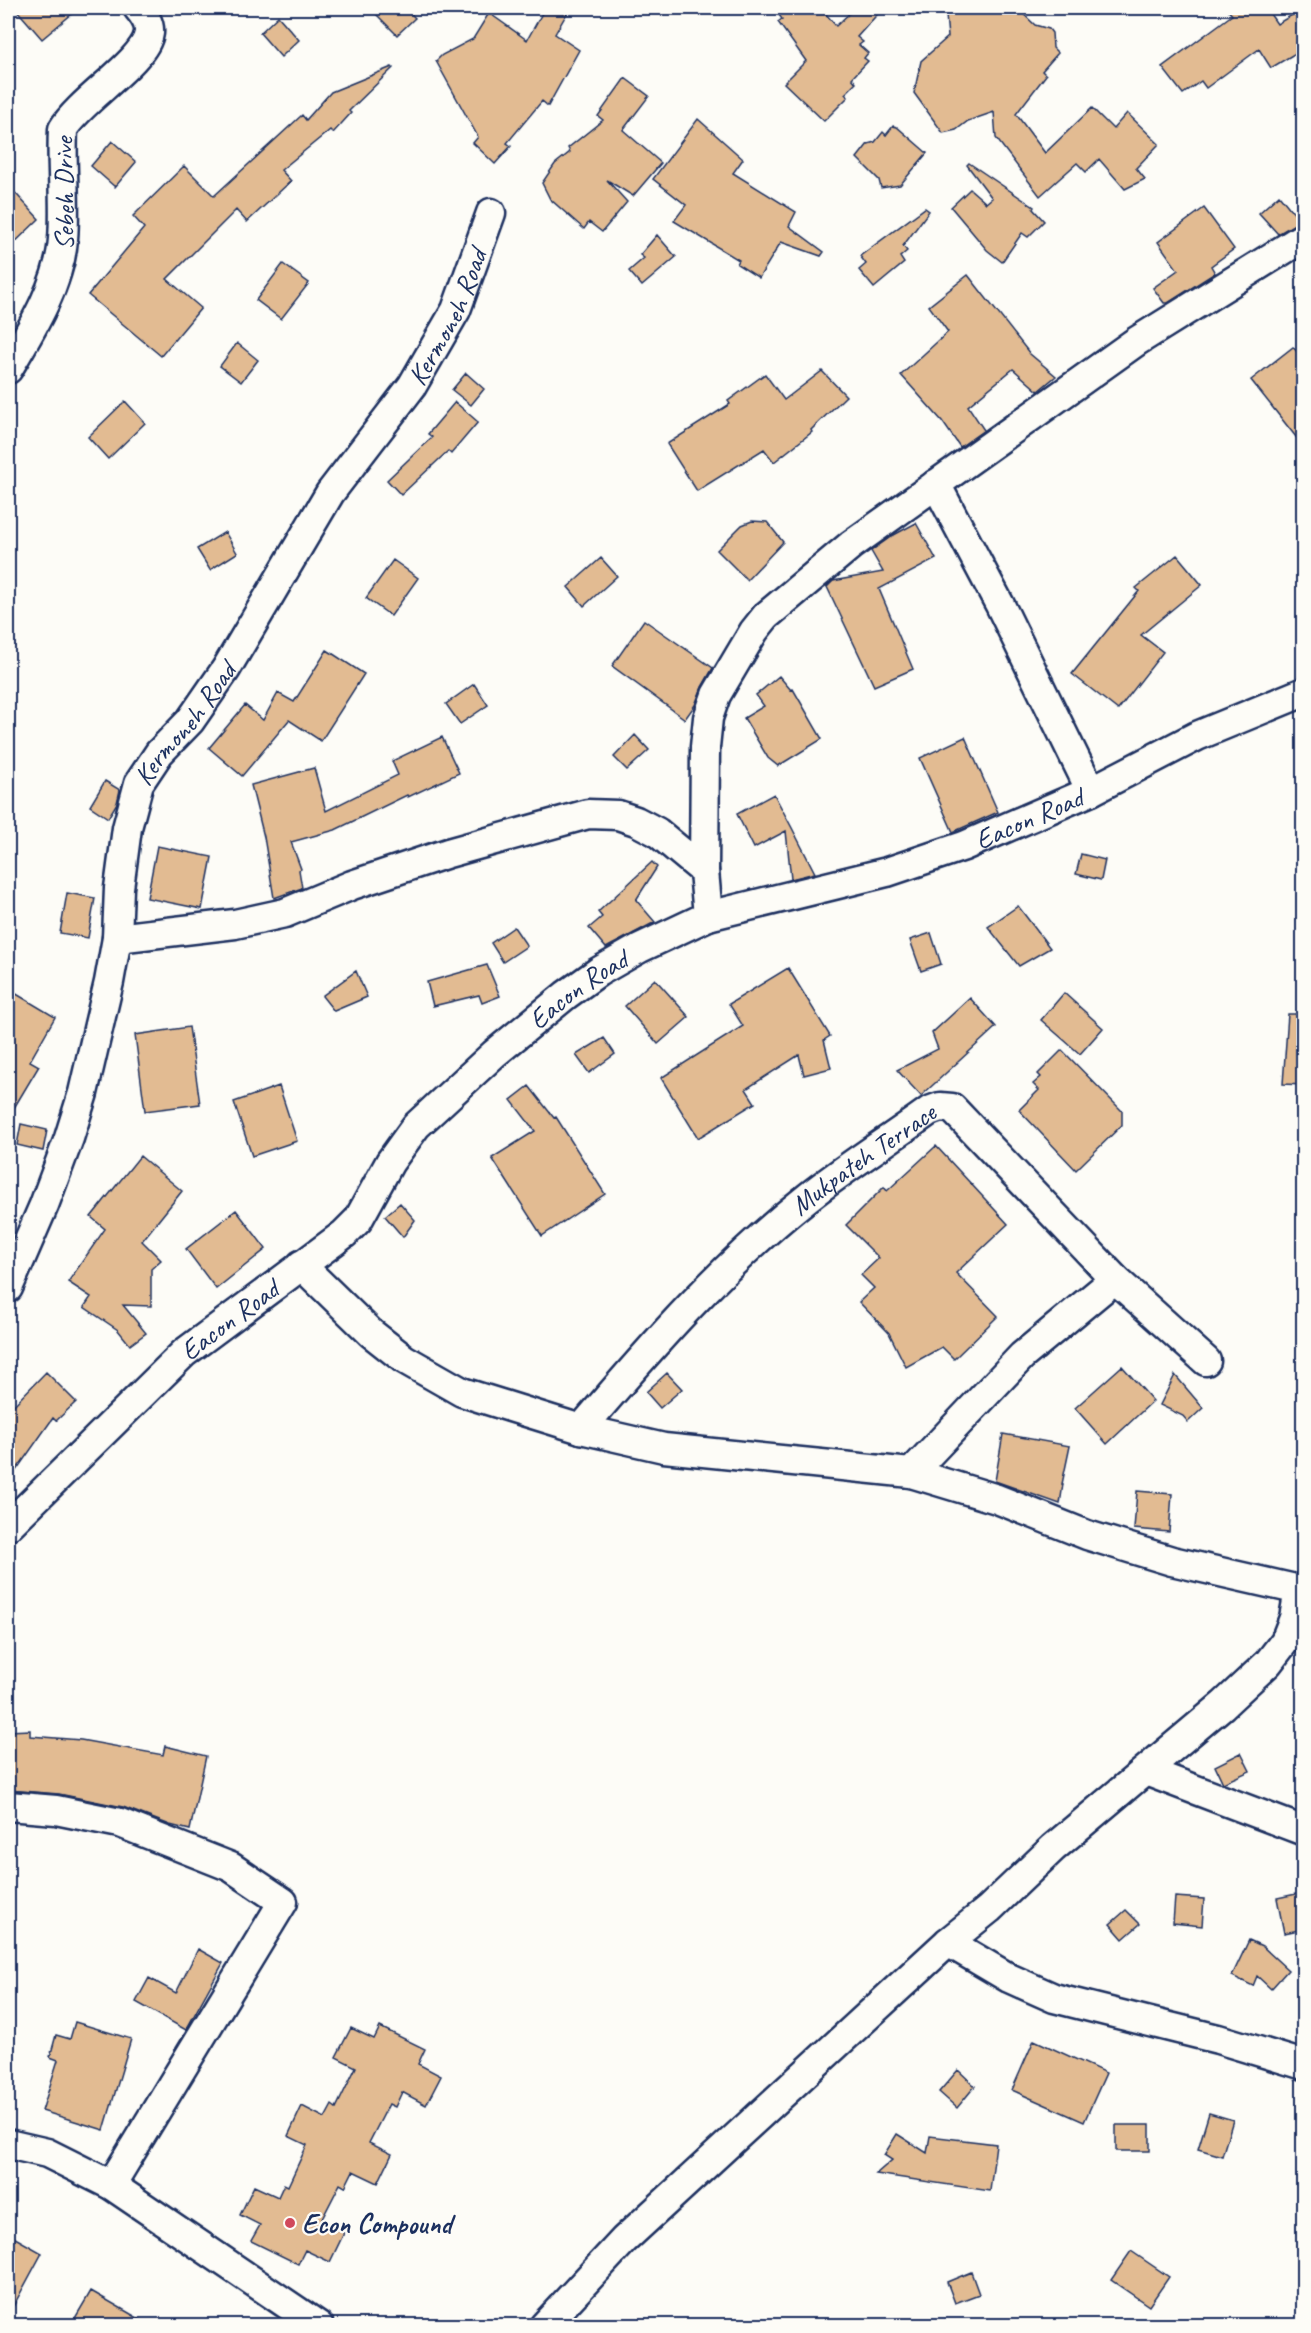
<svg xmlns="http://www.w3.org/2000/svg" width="1311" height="2333" font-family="Caveat,sans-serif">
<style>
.building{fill:#e2bb92;stroke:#1b2f5e;stroke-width:1.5}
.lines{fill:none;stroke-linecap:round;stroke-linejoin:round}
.minor-casing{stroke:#1b2f5e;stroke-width:33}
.minor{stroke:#fdfcf7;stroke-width:28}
.poi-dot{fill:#d1495b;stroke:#fdfcf7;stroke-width:2}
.labels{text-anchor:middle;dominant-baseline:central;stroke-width:4.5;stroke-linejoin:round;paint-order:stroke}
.street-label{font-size:28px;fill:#1b2f5e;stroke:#fdfcf7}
.poi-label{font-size:28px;font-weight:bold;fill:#1b2f5e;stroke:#fdfcf7;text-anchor:start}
</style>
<rect width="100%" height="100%" fill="#fdfcf7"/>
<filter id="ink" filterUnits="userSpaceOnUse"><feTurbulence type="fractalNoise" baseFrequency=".0167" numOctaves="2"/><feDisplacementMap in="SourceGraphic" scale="12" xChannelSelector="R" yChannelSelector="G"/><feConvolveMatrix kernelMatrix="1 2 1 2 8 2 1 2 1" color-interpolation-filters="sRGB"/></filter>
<g filter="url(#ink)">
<path class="building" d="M15,8H79L42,39Z
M370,8H406L415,18L397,35Z
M545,8H570L555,34L579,50L548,106L542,101L507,143L511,146L495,164L473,143L478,137L436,61L442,55L473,39L489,13L527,40Z
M774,8H821L836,26L855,8H883L857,37L863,42L859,45L868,53L864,58L868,61L852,78L856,83L845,94L848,97L824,121L784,83L806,61L778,22L782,19Z
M954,8H1017L1035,25L1049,29L1052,33L1053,48L1058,53L1042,71L1046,75L1016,114L1045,153L1092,108L1113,129L1127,113L1159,144L1136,168L1145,179L1125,189L1099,159L1086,172L1077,163L1040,196L996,138L994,112L968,121L956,130L943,133L914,93L921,61L948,37L946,15Z
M1226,8H1266L1277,24L1304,8V48L1271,68L1259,49L1206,88L1201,81L1183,94L1162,67L1232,15Z
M278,16L299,40L281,57L260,33Z
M392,67L393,68L349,111L351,113L333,133L330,130L281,170L291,181L247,222L236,210L167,279L201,308L161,356L88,295L144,228L133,216L184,166L214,196L302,115L306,120L331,92Z
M625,78L649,96L623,130L661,163L633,196L607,180L627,202L602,232L589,222L584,229L550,199L542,183L555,164L570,152L568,148L603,120L598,116Z
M698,119L743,159L733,173L796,212L789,226L824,252L821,256L781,242L759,278L737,264L739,260L674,221L686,205L653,179Z
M893,126L897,127L927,153L900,185L881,188L879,180L857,158L868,144L875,142L883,132L886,135Z
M112,141L136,162L115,187L91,166Z
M969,163L1034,207L1033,209L1044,221L1028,237L1022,233L1002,262L987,250L951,207L970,189L986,203L992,198L967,165Z
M8,185L39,219L8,249Z
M1279,195L1300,221L1278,234L1259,213Z
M925,208L929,211L903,246L907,251L900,257L904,263L874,288L859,270L866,264L860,256Z
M1204,208L1234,249L1211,266L1215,273L1168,303H1164L1153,288L1178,270L1158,242Z
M657,235L676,257L642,286L629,271L644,258L640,255Z
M283,264L309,283L281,319L256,300Z
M968,275L1030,354L1056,376L1038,391L1013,369L968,406L984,430L960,447L942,421L901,375L948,332L929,306Z
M237,343L258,360L241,382L220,366Z
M1293,347L1304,360V447L1251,380Z
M822,371L846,396L811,430L812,432L774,462L764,449L697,491L667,444L730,404L728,401L765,374L784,400Z
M466,373L484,389L471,405L452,390Z
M125,401L145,423L108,459L88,437Z
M455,402L478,422L451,454L448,451L401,495L387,480L432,437L428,434Z
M752,521L767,522L783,542L747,580L717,550L742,525Z
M916,523L936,559L879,589L913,669L874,686L827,587L833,581L883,572L871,551L892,536Z
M225,532L237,553L210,570L197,549Z
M1177,555L1202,585L1141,635L1163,652L1118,710L1072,674L1139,591L1136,588Z
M601,558L617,576L584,606L568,587Z
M393,560L418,578L391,616L366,598Z
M644,620L713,668L702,687L695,705L685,719L612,666Z
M327,650L364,674L321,741L289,720L242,776L209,748L245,705L263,720L278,693L294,702Z
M779,676L791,690L793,689L822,739L778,766L768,758L744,718L764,706L756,695Z
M474,684L488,705L460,724L446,704Z
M635,735L649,750L627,770L614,757Z
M442,737L459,773L408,797L407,795L335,830L291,842L301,869L299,870L302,888L274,898L264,837L251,785L314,768L326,811L398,775L392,761Z
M965,737L998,812L953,832L920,758Z
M105,781L120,790L117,803L108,818L90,806Z
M774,794L792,828L815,873L791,879L786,831L754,848L737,814Z
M157,846L212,857L202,909L147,898Z
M1081,854L1105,860L1101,880L1076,874Z
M652,862L657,867L636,900L655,922L606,948L589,928L602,917L598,912Z
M67,893L95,898L88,938L60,933Z
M1018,906L1050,948L1019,966L988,927Z
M514,927L527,946L503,962L491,943Z
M931,933L941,964L921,971L910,940Z
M487,965L500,996L482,1003L479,995L433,1006L427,982Z
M788,968L830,1036L824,1040L831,1068L804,1075L799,1055L746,1089L755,1103L698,1138L661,1078L743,1026L729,1004Z
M356,971L367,997L334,1011L322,996Z
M655,979L689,1017L658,1044L625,1006Z
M8,989L55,1017L30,1061L39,1066L8,1118Z
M1064,993L1103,1028L1080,1054L1041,1020Z
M970,998L996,1027L921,1096L897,1070L938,1049L932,1033Z
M1288,1014H1304V1085L1283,1084Z
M189,1027L200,1104L145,1111L135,1035Z
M604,1038L615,1054L589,1073L576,1055Z
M1062,1050L1122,1111V1125L1076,1170L1019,1110L1039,1090L1033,1084L1041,1077L1038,1074Z
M279,1086L297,1141L252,1156L234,1102Z
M529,1086L554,1118L556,1117L605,1194L542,1236L492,1158L535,1131L511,1100Z
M21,1124L47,1130L43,1151L17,1145Z
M936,1146L1008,1224L956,1273L998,1316L954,1359L942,1347L906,1367L889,1333L859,1302L874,1288L861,1275L879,1258L846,1225L884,1187L887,1191Z
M140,1156L182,1191L142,1241L161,1260L151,1269V1306L123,1305L146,1333L130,1345L118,1330L84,1307L91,1297L68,1282L105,1229L91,1217Z
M400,1203L415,1220L403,1237L385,1216Z
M236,1210L266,1249L216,1289L186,1249Z
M1122,1366L1153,1401L1107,1444L1075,1408Z
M46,1372L76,1402L56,1421L53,1418L8,1482V1411Z
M667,1373L682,1389L660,1408L646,1392Z
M1175,1375L1203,1408L1188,1422L1183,1416L1160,1405Z
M1003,1434L1070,1446L1062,1484H1063L1060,1504L995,1481Z
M1137,1491L1172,1494L1169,1532L1134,1529Z
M30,1730V1736L81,1740L163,1755L165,1746L206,1756L190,1830L170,1825L123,1807L59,1794L8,1790V1731Z
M1241,1753L1250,1771L1223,1783L1215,1766Z
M1301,1893L1304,1929L1284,1933L1277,1898Z
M1175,1897L1204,1899L1202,1926L1173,1923Z
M1126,1910L1140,1924L1123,1939L1110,1924Z
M1249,1940L1262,1946L1288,1970L1271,1989L1257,1976L1253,1986L1232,1976Z
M198,1949L223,1963L186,2030L136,2002L149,1978L176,1993Z
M75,2022L131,2039L104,2130L42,2111L58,2060L50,2057L56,2035L70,2039Z
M380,2027L425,2049L418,2064L441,2076L426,2105L402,2092L395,2107L389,2104L369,2143L392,2154L378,2183L353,2171L345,2187L340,2184L321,2221L344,2233L330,2262L305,2250L298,2264L251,2241L260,2225L240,2215L254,2186L278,2197L284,2184L288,2186L307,2145L288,2136L302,2106L325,2118L332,2105L336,2108L356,2067L336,2057L351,2028L374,2039Z
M1034,2040L1106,2073L1084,2122L1012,2090Z
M958,2070L975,2086L957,2108L939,2092Z
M1209,2113L1233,2120L1222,2156L1198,2149Z
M1116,2125H1150V2151H1116Z
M897,2134L927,2153L930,2136L996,2144L990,2191L876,2174L892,2160L884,2155Z
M8,2234L42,2253L8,2316Z
M1131,2251L1169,2277L1149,2306L1111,2280Z
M971,2272L979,2294L955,2303L947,2282Z
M91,2291L150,2325H71Z"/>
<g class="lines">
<defs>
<g id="minor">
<path id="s1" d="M8,369C30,332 60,284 63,239C66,203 61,166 63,129C80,100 145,61 149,33C150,23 144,15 138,8"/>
<path d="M936,484L1000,605L1091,791"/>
<path d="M708,916L704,871L705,747L708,718L716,695L754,631L766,616L851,545L1137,341L1304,237"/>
<path d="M117,938L235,924L285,913L352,885L448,853L588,814L618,815L636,821L657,832L704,871"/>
<path d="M301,1265L371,1333L404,1359L462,1392L581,1429L664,1448L911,1473L997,1499L1087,1535L1172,1561L1304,1591"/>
<path id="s2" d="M8,1288L44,1205L69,1138L83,1093L109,982L117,938L119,888L127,828L139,783L159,753L190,721L226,669L330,493L412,386L456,310L491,213"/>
<path id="s3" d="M581,1429C651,1347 722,1265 807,1198C846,1167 889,1140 929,1111L940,1107L952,1108L1115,1279L1206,1361"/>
<path d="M911,1473L1022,1356L1115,1279"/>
<path id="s4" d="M8,1526L184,1353L344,1234L358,1220L390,1162L416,1126L494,1054L566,995L598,972L640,948L708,916L887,872L964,846L1091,791L1197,736L1304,692"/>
<path d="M1146,1771L1304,1831"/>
<path d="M8,1806L56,1810L120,1823L231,1867L283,1902L111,2185"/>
<path d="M948,1942L1009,1978L1054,1998L1218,2039L1304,2065"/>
<path d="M8,2144L47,2153L111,2185L319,2326"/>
<path d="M544,2326L624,2240L948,1942L989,1909L1053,1848L1223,1705L1268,1663L1285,1641L1294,1618L1299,1590"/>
</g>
</defs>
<use href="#minor" class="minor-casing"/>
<use href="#minor" class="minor"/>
</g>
</g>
<circle class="poi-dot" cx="290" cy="2223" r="6"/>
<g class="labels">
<g class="street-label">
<text stroke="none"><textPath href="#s1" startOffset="188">Sebeh Drive</textPath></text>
<text stroke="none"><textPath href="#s2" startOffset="1086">Kermoneh Road</textPath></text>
<text stroke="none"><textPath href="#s2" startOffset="600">Kermoneh Road</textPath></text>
<text stroke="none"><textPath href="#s4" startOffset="1275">Eacon Road</textPath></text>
<text stroke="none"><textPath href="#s4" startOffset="789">Eacon Road</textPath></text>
<text stroke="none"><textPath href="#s3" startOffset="392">Mukpateh Terrace</textPath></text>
<text stroke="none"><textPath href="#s4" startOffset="303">Eacon Road</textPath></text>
</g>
<g class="poi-label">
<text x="302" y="2223">Econ Compound</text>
</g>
</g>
<rect width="1311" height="2333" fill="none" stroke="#fdfcf7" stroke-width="30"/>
<rect x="15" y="15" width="1281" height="2303" fill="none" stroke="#1b2f5e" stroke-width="2" filter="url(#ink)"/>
</svg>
